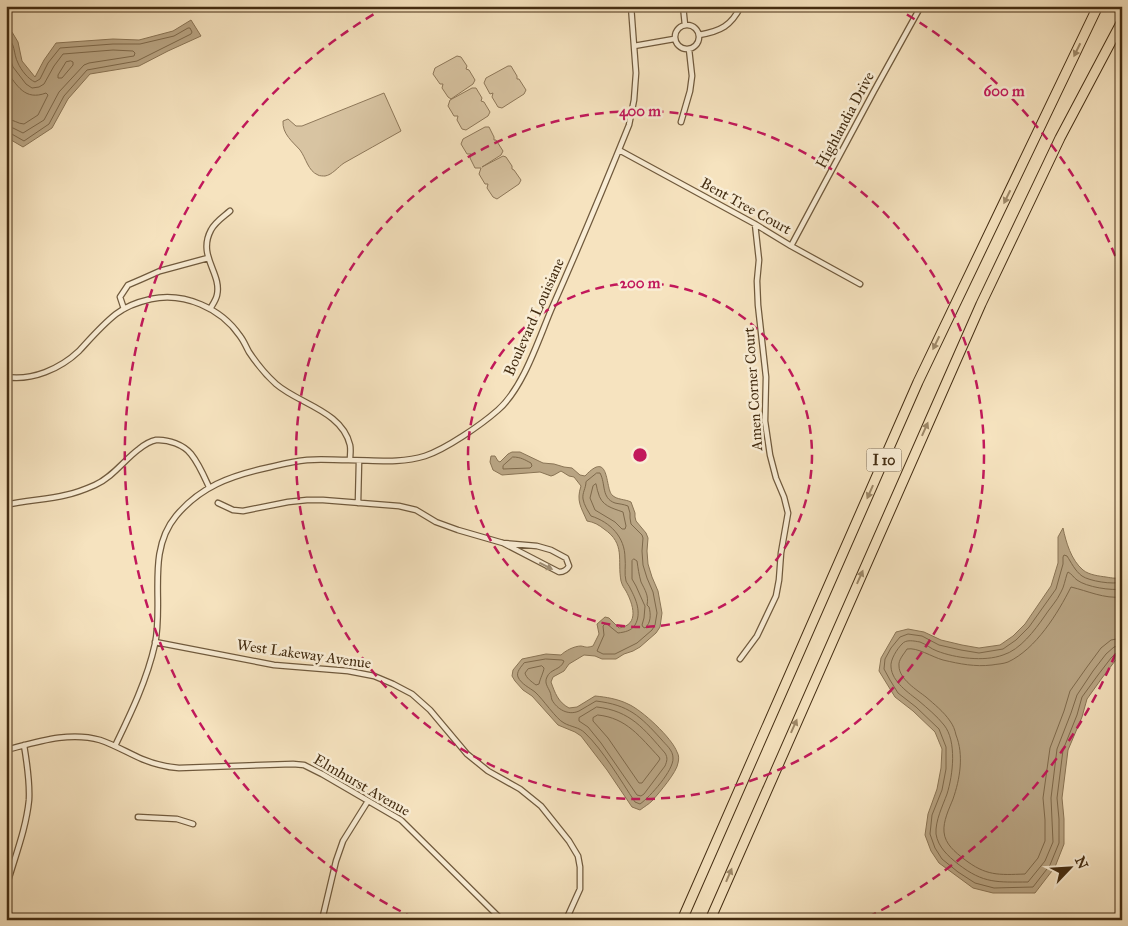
<svg xmlns="http://www.w3.org/2000/svg" width="1128" height="926" font-family="'IM FELL Great Primer',serif">
<style>
.green{fill:#d8c4a2;stroke:#8e785a}
.water{fill:#b9a584;stroke:#8a7556}
.lines{fill:none;stroke-linecap:round;stroke-linejoin:round}
.shore{stroke:#7e694b;stroke-width:1}
.street-casing{stroke:#705a3d;stroke-width:7}
.highway-casing{stroke:#442d12;stroke-width:11}
.street{stroke:#f9edd5;stroke-width:4.5}
.highway{stroke:#f6e3bf;stroke-width:9}
.oneway{fill:#9d8868}
.oneway2{fill:#9e8d74}
.ring{fill:none;stroke:#c2185b;stroke-width:2.5;stroke-dasharray:9 6}
.labels{text-anchor:middle;dominant-baseline:central;stroke-width:5;stroke-linejoin:round;paint-order:stroke}
.shield{fill:#f9edd5;stroke:#7a674c;stroke-width:1}
.shield-label{font-size:14px;font-weight:bold;fill:#442d12}
.street-label{font-size:15px;fill:#442d12;stroke:#f9edd5}
.centre{fill:#c2185b;stroke:#f9edd5;stroke-width:2.5}
.ring-label{font-size:15px;text-anchor:middle;font-weight:bold;fill:#c2185b;stroke:#f9edd5;stroke-width:5;stroke-linejoin:round;paint-order:stroke}
</style>
<rect width="100%" height="100%" fill="#f6e3bf"/>
<filter id="stains"><feTurbulence type="fractalNoise" baseFrequency=".004" numOctaves="4"/><feColorMatrix values="0 0 0 0 .2 0 0 0 0 .09 0 0 0 0 .02 0 0 0 .5 -.17"/></filter>
<radialGradient id="worn" r=".72"><stop offset=".6" stop-color="#630" stop-opacity="0"/><stop offset="1" stop-color="#630" stop-opacity=".3"/></radialGradient>
<path class="green" d="M457,56L461,57L467,66L466,69L469,70L475,80L473,84L451,99L448,97L442,88L443,84H440L433,74L435,68Z
M508,66H511L517,76V79H519L526,90L524,94L502,108L498,107L492,97L493,93L490,94L484,83L486,78Z
M472,88H476L482,98L481,101L484,102L490,112L488,116L466,130L462,129L457,120L458,116H454L448,106L450,100Z
M384,93L401,131C382,142 363,152 344,163C338,167 332,175 325,176C324,176 319,176 318,175C308,171 306,158 300,150C293,142 282,134 283,121L288,119L296,126H302Z
M485,127H489L494,137V140H496L503,151L501,155L482,167L503,156L506,157L512,166V169L514,170L521,180L519,184L497,199L493,197L487,188L488,184H485L479,174L481,168H475L470,158L471,154H467L461,144L463,139Z"/>
<path class="water" d="M191,20L201,36L168,51L139,66L90,74L68,99L52,128L23,147L6,137V32H12L18,42L22,61L35,77L44,60L56,43L113,39L139,40L173,31Z
M512,452H520L543,463L554,464L564,467L572,468L580,475L585,476C610,449 605,488 612,495C617,500 625,499 631,502L635,513V517L636,521L646,533L648,538L647,551L648,564L652,577L658,591L662,613L660,627L656,633L640,647L633,651L624,654L616,659H602L595,656L584,655L569,664L564,671L553,677L551,682C555,693 558,702 569,708L577,707L595,696C606,697 618,699 628,704C642,710 672,738 677,752C679,755 679,759 678,763C677,772 659,793 652,801C649,804 644,807 640,810L632,807L607,770L581,736L575,732L558,725L532,696L523,690L515,681L512,676L513,670L522,659L546,654L561,655C565,651 574,646 581,646C587,647 586,648 593,646L599,634L597,624L605,617L609,618L619,628C640,625 633,604 626,591C624,588 622,585 621,581C617,560 626,544 604,529C599,525 594,522 587,521C581,507 576,501 581,486L574,477L569,476L561,471L554,475L551,476L540,472L502,475L493,470L490,462L491,456H495L498,461L500,462L508,454Z
M1063,528C1066,542 1071,560 1083,570C1089,575 1099,576 1106,577C1112,578 1116,579 1122,577V655L1115,661L1102,678L1087,699L1082,717L1068,750L1062,798L1064,819V844L1055,867L1035,893H993L973,888L939,863L931,851L925,835L928,814L937,789L941,768L942,749L935,732L913,711L895,697L879,671L881,658L896,632L908,629L924,632L941,640L962,645L979,648L1000,645L1013,636L1025,624L1051,586L1058,563V537Z"/>
<g class="lines">
<path class="shore" d="M6,37C16,42 13,54 18,63C21,70 28,79 35,82L40,79L48,63L60,48L113,44H140L174,36L188,28H190L192,32L191,34L137,61L87,70L64,96L49,124L24,141L10,133H6
M6,45L13,67L26,84L32,88L39,87L44,84L54,66L63,54L113,50L133,51L135,53L134,56L89,63L84,65L59,92L44,120L23,133L13,128L6,127
M71,61L73,62V65L62,78H58V75L66,62Z
M6,70C17,86 25,101 46,93L48,95L38,115L24,124C18,124 13,119 6,119
M513,457C521,457 525,460 531,463L532,466L530,468L503,469V466Z
M597,473H600C606,484 601,498 615,503C619,504 623,504 628,506L630,513V518L631,524L642,535L643,538L642,551L643,565L647,578L653,592L657,613L655,625L652,630L637,643L615,654H603L597,651L604,635L603,626L605,624H607L618,633C625,632 631,631 635,625C642,613 636,599 630,588C630,587 626,582 626,581C624,574 626,565 625,558C625,537 610,522 591,516C588,511 584,505 583,499C582,493 586,488 586,482Z
M596,484C597,487 597,490 598,492C601,506 612,508 623,512L626,526L625,529H622L615,522L595,510L590,498L593,486Z
M634,559L637,561C638,568 639,575 641,582C645,590 649,596 647,605L649,607C651,614 651,623 645,628L643,627L642,625L644,618L645,606L644,604L636,586L632,579V561Z
M1122,582C1113,585 1089,581 1082,576C1075,571 1071,562 1067,556L1064,555L1063,557V564L1056,589L1029,627L1016,640L1003,649L979,653L961,650L939,645L922,636L908,634L900,637L891,648L885,659L884,669L890,680L898,693L916,707L939,729L946,747V769L942,790L932,815L930,834L935,848L942,859L958,872L975,883L994,888L1033,887L1050,865L1059,843V819L1057,798L1063,750L1077,715L1082,697L1098,675L1111,658L1117,652H1122
M1122,589C1112,591 1086,587 1077,580C1074,578 1072,574 1068,572L1067,574C1065,580 1064,587 1061,592C1057,601 1049,609 1044,617C1035,630 1020,650 1003,655C984,662 955,658 937,651C931,649 926,644 920,642C914,641 906,639 902,644C897,649 890,660 891,667C892,682 909,693 919,701C927,708 937,716 944,725C957,741 953,775 947,794C943,805 935,821 936,834C938,847 948,856 958,864C984,884 997,882 1028,882L1045,861L1053,842L1051,798L1057,749L1071,713L1077,695L1093,671L1106,654L1114,647L1122,645
M1122,597C1104,599 1088,591 1071,587C1058,613 1036,649 1008,662C1003,664 997,664 992,665C975,667 960,664 943,660C932,657 917,647 907,649C904,654 898,660 899,666C899,679 917,690 926,697C934,704 944,712 950,721C953,725 955,730 956,735C964,755 960,779 953,799C949,809 943,821 944,832C945,844 955,852 964,859C986,876 998,875 1025,874L1038,858L1045,841V820L1043,798L1050,748L1064,711L1070,691L1087,667L1101,648L1111,640L1122,638
M546,659L562,660L564,661C561,670 550,669 547,677C544,683 548,687 550,692C551,694 551,697 552,700C557,709 568,716 579,711C585,708 590,704 596,701C629,705 640,716 661,739C666,745 673,750 673,758C674,770 650,797 640,804L635,802C621,781 603,750 585,733C579,727 571,727 564,723C556,719 543,699 535,692C530,688 521,684 518,677C516,672 521,667 524,663Z
M542,666L544,668C544,671 540,679 539,684L536,685C532,682 526,678 525,673L528,669Z
M597,707C631,711 644,729 665,753C668,758 667,761 665,766L644,794L641,796L637,795L601,743L588,727L579,721V718Z
M598,715C627,718 640,737 659,757L660,759L658,762L642,783H639L608,738L593,721V718Z"/>
<defs>
<path id="street" d="M683,6L685,25
M675 37a12 12 0 1 1 24 0a12 12 0 1 1-24 0Z
M699,35C721,31 731,26 741,6
M634,46L674,39
M681,122L690,91L692,76L689,49
M619,150L755,224L791,246L860,284
M791,246L874,91L921,6
M124,309L120,297L128,285L142,279L160,271L208,258
M210,309C213,304 216,300 217,295C222,273 197,256 211,230C215,222 223,217 230,211
M6,377C32,381 60,369 79,351C91,338 102,325 116,314C126,306 138,302 151,299C184,292 221,308 240,336C244,341 246,347 249,352C257,364 266,375 276,384C299,404 342,411 350,445C351,450 350,455 350,460
M218,503L233,510L243,511L288,502L307,500H323L399,506L416,510L436,522L458,530L503,543L537,546L551,550L566,558L569,566C567,570 564,572 559,572L503,543
M358,503L359,461
M6,505C26,500 47,500 66,495C76,493 86,489 95,485C113,477 124,460 139,449C144,445 151,441 156,440C168,439 184,445 191,454C199,464 204,476 209,487
M155,642L274,665L348,671L374,676L393,684L412,694L430,710L467,754L488,771L520,789L541,806L569,841L578,856L580,867V889L566,920
M740,659L757,636L776,596L779,580L781,553L788,513L784,497L776,478L770,455L765,421L766,377L758,305L757,281L759,260L755,224
M115,746C131,713 147,680 155,644C164,602 146,552 176,516C200,487 230,476 266,468C279,465 293,461 307,460C320,459 334,460 348,460C374,460 400,464 425,456C446,449 481,425 498,410C523,388 538,341 551,310C578,249 604,187 629,125L634,100L636,73L631,6
M6,750C37,742 69,731 100,740C115,745 128,753 142,759C154,764 166,767 179,768L293,764L304,765L322,774L401,820L502,920
M138,817L177,819L193,824
M6,888C14,859 26,830 29,800C30,782 27,763 24,745
M322,920L336,861L343,841L368,801"/>
<path id="highway" d="M682,920L918,382L1098,6
M710,920L981,304L1060,138L1122,21"/>
</defs>
<use href="#street" class="street-casing"/>
<use href="#highway" class="highway-casing"/>
<use href="#street" class="street"/>
<use href="#highway" class="highway"/>
</g>
<defs><path id="oneway-solid" d="M-6-.8H1V-3.2L6.5 0L1 3.2V.8H-6Z" transform="scale(1.25)"/></defs>
<g class="oneway">
<use href="#oneway-solid" transform="translate(1077 50) rotate(116)"/>
<use href="#oneway-solid" transform="translate(1007 197) rotate(116)"/>
<use href="#oneway-solid" transform="translate(936 343) rotate(116)"/>
<use href="#oneway-solid" transform="translate(925 429) rotate(-66)"/>
<use href="#oneway-solid" transform="translate(870 492) rotate(114)"/>
<use href="#oneway-solid" transform="translate(860 577) rotate(-66)"/>
<use href="#oneway-solid" transform="translate(794 726) rotate(-66)"/>
<use href="#oneway-solid" transform="translate(729 875) rotate(-67)"/>
</g>
<use class="oneway2" href="#oneway-solid" transform="translate(546 566) rotate(27)"/>
<g class="ring">
<circle cx="640" cy="455" r="172"/>
<circle cx="640" cy="455" r="344"/>
<path d="M1121 640A515 515 0 0 1 866 918M414 918A515 515 0 0 1 386 7M894 7A515 515 0 0 1 1121 270"/>
</g>
<g class="labels">
<rect class="shield" x="866.5" y="448.5" width="35" height="23" rx="4"/>
<g class="shield-label">
<text x="884" y="460">I 10</text>
</g>
<g class="street-label">
<text transform="translate(845 120) rotate(-62)">Highlandia Drive</text>
<text transform="translate(746 206) rotate(29)">Bent Tree Court</text>
<text transform="translate(534 317) rotate(-66)">Boulevard Louisiane</text>
<text transform="translate(753 389) rotate(-94)">Amen Corner Court</text>
<text transform="translate(304 654) rotate(8)">West Lakeway Avenue</text>
<text transform="translate(362 785) rotate(30)">Elmhurst Avenue</text>
</g>
</g>
<circle cx="640" cy="455" r="8" class="centre"/>
<g class="ring-label">
<text x="1004" y="96">600 m</text>
<text x="640" y="116">400 m</text>
<text x="640" y="288">200 m</text>
</g>
<rect width="1128" height="926" fill="none" stroke="#f6e3bf" stroke-width="25"/>
<rect x="8" y="8" width="1113" height="911" fill="none" stroke="#442d12" stroke-width="2.5"/>
<rect x="12" y="12" width="1103" height="901" fill="none" stroke="#442d12"/>
<g transform="translate(1070 868) rotate(65)" stroke="#f9edd5" stroke-width="4" paint-order="stroke">
<path d="M0-4L9 19L0 12L-9 19Z" fill="#442d12"/>
<text y="-8" font-size="14" font-weight="bold" text-anchor="middle" fill="#442d12">N</text>
</g>
<rect width="100%" height="100%" filter="url(#stains)"/>
<rect width="100%" height="100%" fill="url(#worn)"/>
</svg>
